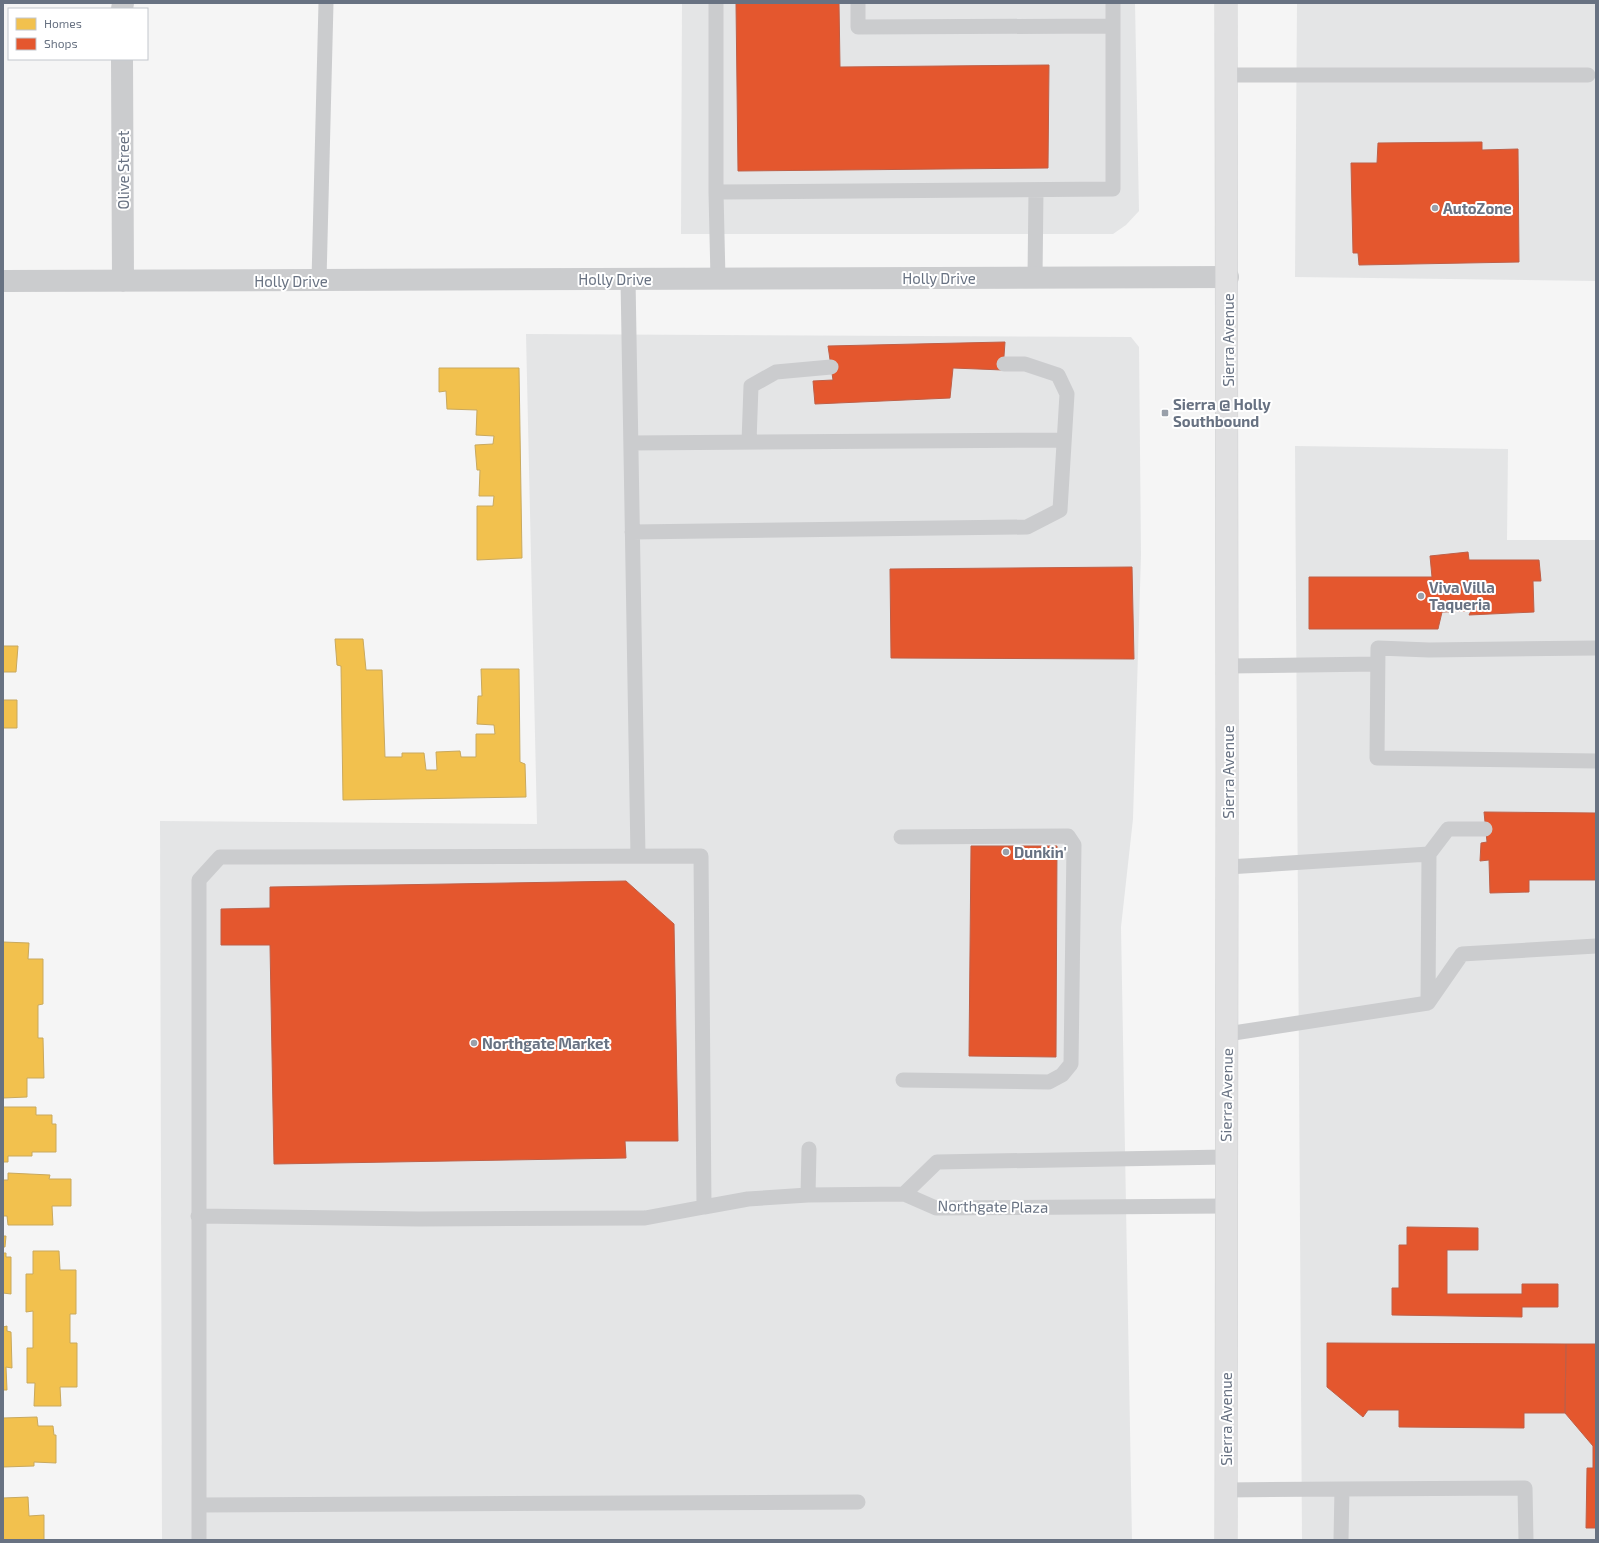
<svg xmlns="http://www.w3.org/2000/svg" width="1599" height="1543" font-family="'Exo 2',sans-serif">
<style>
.built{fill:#e4e5e6}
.homes{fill:#f2c14e;stroke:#c9a95e}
.shops{fill:#e4572e;stroke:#bf5f47}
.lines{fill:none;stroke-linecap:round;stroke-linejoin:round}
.primary-casing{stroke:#d1d2d3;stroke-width:23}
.lane{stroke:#cbccce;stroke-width:15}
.street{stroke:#cbccce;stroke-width:22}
.primary{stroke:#e0e0e1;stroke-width:22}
.poi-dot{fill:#99a0aa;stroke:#fff;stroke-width:1.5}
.labels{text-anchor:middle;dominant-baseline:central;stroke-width:4;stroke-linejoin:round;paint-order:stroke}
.street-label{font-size:15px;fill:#687282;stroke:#fff}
.poi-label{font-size:15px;font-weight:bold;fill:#687282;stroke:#fff;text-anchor:start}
</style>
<rect width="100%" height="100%" fill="#f5f5f5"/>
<path class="built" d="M682,3H1135L1139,211L1126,225L1113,234H681Z
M1297,3H1596V281L1295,277Z
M526,334L1131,337L1139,347L1141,555L1133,819L1121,927L1132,1540H162L160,821L537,824Z
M1295,446L1508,449L1507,540H1596V1540H1302Z"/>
<path class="homes" d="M439,368H519L522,558L477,560V506H493L494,496H479L480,470H477L475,445L493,444L494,436L476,435L477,410L447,409L446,391L439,392Z
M335,639H363L366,670H382L385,757H402V753H424L426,770H437L436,752L460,751L461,757H476V734H495L494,725L477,724L478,696H482L481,669H519L520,762L525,764L526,797L343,800L341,666L337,665Z
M3,646H18L16,672H3Z
M3,700H17V728H3Z
M3,942L29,943L28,959H43V1004L38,1005V1038H43L44,1078H27V1097L3,1098Z
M3,1107H36V1115H52V1124H56V1152H32V1156H8V1162H3Z
M8,1173L50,1175L49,1179H71V1206H52L53,1225H8L7,1216H3V1180H8Z
M3,1236H6L5,1247H3Z
M33,1251H59L60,1270H76V1314H70V1343H77V1387H60L61,1406H34L35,1383H27V1348H33V1311L26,1312V1274H33Z
M3,1253H6V1257H11V1294L3,1293Z
M7,1326V1331L11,1332L12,1368L6,1367L7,1390H3V1327Z
M37,1417L38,1426H53L54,1435H56V1463L34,1462V1466L3,1467V1418Z
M28,1497L29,1516L44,1515V1540H3V1498Z"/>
<path class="shops" d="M736,3H839L840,67L1049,65L1048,168L738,171Z
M1482,142V150L1518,149L1519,262L1359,265L1358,253H1353L1351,163H1377L1378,143Z
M1005,342L1003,370L953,368L950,398L815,404L813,381L833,380L828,346Z
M1468,552L1469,560H1539L1541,581H1533L1534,612L1469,615L1471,611L1442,612L1438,629H1309V577H1432L1430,556Z
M1132,567L1134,659L891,658L890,569Z
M1484,812L1596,813V880H1529V892L1490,893L1489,860L1480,861L1481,843L1487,842Z
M971,846H1057L1056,1057L969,1056Z
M626,881L674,924L678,1141H625L626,1158L274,1164L270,945H221V909L270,908V887Z
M1407,1227L1478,1228V1250H1447V1294H1522V1284H1558V1307H1522V1317L1392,1315V1288H1399V1245H1407Z
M1327,1343L1566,1344L1565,1413H1524V1428L1399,1427V1410H1368L1363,1417L1327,1387Z
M1566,1344H1596V1528H1586L1587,1468H1593V1446L1565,1413Z"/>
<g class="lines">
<defs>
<path id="primary" d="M1226,1540C1226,1028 1229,515 1226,3"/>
</defs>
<use href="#primary" class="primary-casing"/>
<path class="lane" d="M716,3V192L1113,189V3
M858,3V27L1113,26
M1226,75H1588
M716,192L718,279
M1035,278L1036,190
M628,279L638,856
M319,280L326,3
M749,442L751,386L776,372L831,367
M631,443L1064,440
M632,532L1027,527L1060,510L1067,394L1058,375L1025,364H1004
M1596,648L1429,650L1378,648L1377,758L1596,761
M1227,666L1377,664
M901,837L1068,836L1074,845L1071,1064L1062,1075L1049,1082L903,1080
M1228,867L1429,854
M1428,1003L1429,854L1448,829H1485
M1227,1034L1428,1003L1462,954L1596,946
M904,1194L937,1162L1226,1157
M808,1195L809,1149
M704,1207L748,1199L808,1195L904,1194L936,1208L1226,1206
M198,1216L419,1219L645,1218L704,1207L701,856L220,857L199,880V1540
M1342,1489L1525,1488L1526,1540
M1226,1490L1342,1489L1341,1540
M199,1505L858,1502"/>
<path class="street" d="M122,9L123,3
M122,59L123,281
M3,281L1228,277"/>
<use href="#primary" class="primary"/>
</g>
<g class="poi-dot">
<circle cx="1435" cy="208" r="4"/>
<rect x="1161" y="409" width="8" height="8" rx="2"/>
<circle cx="1421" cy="596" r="4"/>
<circle cx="1006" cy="852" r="4"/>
<circle cx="474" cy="1043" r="4"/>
</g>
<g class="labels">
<g class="street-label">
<text transform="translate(123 170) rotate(-90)">Olive Street</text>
<text x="939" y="278">Holly Drive</text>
<text x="615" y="279">Holly Drive</text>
<text x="291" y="281">Holly Drive</text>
<text transform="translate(1228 340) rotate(-90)">Sierra Avenue</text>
<text transform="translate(1228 772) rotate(-90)">Sierra Avenue</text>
<text transform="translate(1226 1095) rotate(-89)">Sierra Avenue</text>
<text transform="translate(993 1206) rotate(1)">Northgate Plaza</text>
<text transform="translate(1226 1419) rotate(-90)">Sierra Avenue</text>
</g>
<g class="poi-label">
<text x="1443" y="208">AutoZone</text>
<text x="1173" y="404">Sierra @ Holly<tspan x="1173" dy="17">Southbound</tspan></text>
<text x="1429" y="587">Viva Villa<tspan x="1429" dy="17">Taqueria</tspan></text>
<text x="1014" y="852">Dunkin'</text>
<text x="482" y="1043">Northgate Market</text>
</g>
</g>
<rect width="1599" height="1543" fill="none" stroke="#687282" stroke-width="8"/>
<rect x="8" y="8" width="140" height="52" fill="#ffffff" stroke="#c3c7cd"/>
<rect x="16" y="18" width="20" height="12" fill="#f2c14e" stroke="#c3c7cd"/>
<text x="44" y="28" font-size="12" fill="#687282">Homes</text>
<rect x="16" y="38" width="20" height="12" fill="#e4572e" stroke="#c3c7cd"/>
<text x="44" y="48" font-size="12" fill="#687282">Shops</text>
</svg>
